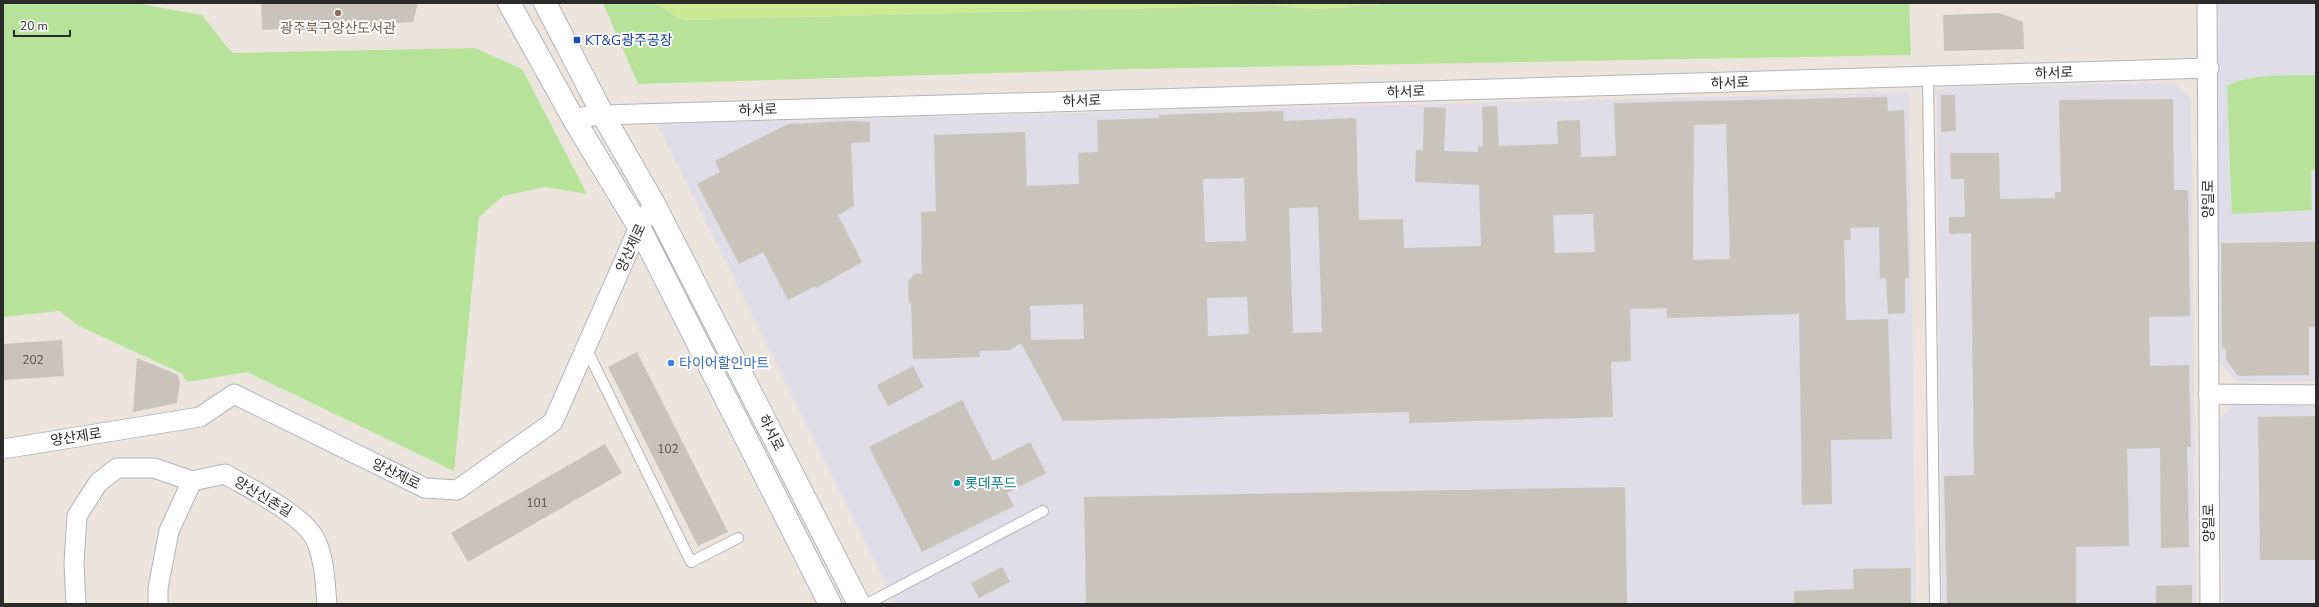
<svg xmlns="http://www.w3.org/2000/svg" width="2319" height="607" font-family="'Nunito Sans','Noto Sans KR',sans-serif">
<style>
.industrial{fill:#dfdde5}
.green{fill:#b7e29a}
.pitch{fill:#cce996}
.building{fill:#c8c3bb;fill-rule:evenodd}
.lines{fill:none;stroke-linecap:round;stroke-linejoin:round}
.lane-casing{stroke:#b1b4be;stroke-width:12}
.street-casing{stroke:#b1b4be;stroke-width:21}
.secondary-casing{stroke:#b1b4be;stroke-width:24}
.lane{stroke:#fff;stroke-width:10}
.street{stroke:#fff;stroke-width:19}
.secondary{stroke:#fff;stroke-width:22}
.education-dot{fill:#8d6e63;stroke:#fff;stroke-width:1.5}
.transit-dot{fill:#1a4fb4;stroke:#fff;stroke-width:1.5}
.shop-dot{fill:#3f7fe0;stroke:#fff;stroke-width:1.5}
.culture-dot{fill:#0f9aa8;stroke:#fff;stroke-width:1.5}
.labels{text-anchor:middle;dominant-baseline:central;stroke-width:4;stroke-linejoin:round;paint-order:stroke}
.number-label{font-size:12px;fill:#52514f}
.education-label{font-size:14px;fill:#785e54;stroke:#fff}
.transit-label{font-size:14px;fill:#164399;stroke:#fff;text-anchor:start}
.street-label{font-size:14px;fill:#2b2b2b;stroke:#fff}
.shop-label{font-size:14px;fill:#366cbe;stroke:#fff;text-anchor:start}
.culture-label{font-size:14px;fill:#0d838f;stroke:#fff;text-anchor:start}
</style>
<rect width="100%" height="100%" fill="#ece5dd"/>
<path class="industrial" d="M2219,3H2316V381L2238,382L2219,362L2217,89Z
M2174,83L2191,98L2196,604H1942L1937,91L1949,87Z
M1909,92L1916,604H896L657,124Z
M2233,405L2316,406V604H2223L2220,419Z"/>
<path class="green" d="M3,3H135L202,15L232,53L475,48L522,69L587,194L544,187L503,196L479,217L454,471L247,372L187,382L181,373L79,326L59,311L3,317Z
M603,3H654L683,20L1272,5C1312,11 1350,8 1390,3H1909L1911,55L1128,69L638,84Z
M2316,75V170H2311L2312,210L2232,214L2227,86C2253,73 2287,76 2316,75Z"/>
<path class="pitch" d="M654,3H1390C1350,8 1312,11 1272,5L683,20Z"/>
<path class="building" d="M261,3H418L413,22L374,24V33L346,34L344,26L262,30Z
M2000,13L2023,22L2024,49L1944,51L1943,15Z
M1941,95H1955L1956,131L1941,132Z
M1887,97L1888,111L1904,110L1909,278H1905V313L1888,314L1886,278L1880,279L1879,227L1850,228L1851,240H1844L1846,320L1888,319L1892,439L1831,440L1832,504L1802,505L1799,314L1667,318V308L1630,309L1631,361L1611,362L1613,417L1409,423V412L1063,421L1021,343L1010,350L979,351L980,357L913,359L911,303H909L908,282L914,274L922,273L921,212L936,211L934,135L1025,132L1027,186L1079,184L1078,153L1098,152L1097,120L1159,118V115L1283,111L1284,121L1356,118L1359,220L1403,219L1404,248L1481,246L1479,185L1415,182L1416,150H1423L1424,107L1446,108L1444,151L1478,152V147L1483,146L1482,107L1497,106L1499,146L1558,144L1557,121L1580,120L1581,157L1616,156L1614,103ZM1726,124L1730,259L1693,260L1694,125ZM1244,178L1246,241L1205,242L1203,179ZM1318,207L1322,332L1293,333L1289,208ZM1593,214L1595,252L1555,253L1553,215ZM1247,297L1249,334L1208,336L1207,298ZM1083,304L1084,339L1031,340L1030,306Z
M2173,99L2174,190H2188L2190,316L2149,317L2150,366L2189,365L2191,447H2187L2189,547L2161,548L2160,448L2127,449L2129,546L2076,547V604H1947L1944,476L1974,475L1971,233L1949,234V217H1965L1964,179H1951L1950,153H1999L2000,199L2055,198V192H2061L2059,100Z
M850,121L870,122V142L851,143L854,206L838,215L862,262L816,288L815,286L788,300L763,252L739,264L697,184L720,172L715,161L788,124Z
M2316,242V327H2309V375L2238,376L2226,360V349L2222,348L2221,243Z
M62,340L64,376L3,380V344Z
M637,352L728,532L698,546L608,367Z
M137,358L178,375L180,383L177,403L133,412Z
M913,366L924,387L888,406L877,385Z
M962,400L993,461L1030,442L1046,473L1007,493L1014,506L922,552L869,447Z
M2316,416V560H2260L2258,417Z
M605,444L622,473L468,562L451,533Z
M1625,487L1627,604H1086L1084,497Z
M1002,567L1010,582L979,598L971,583Z
M1911,568V604H1794V591L1854,589L1853,569Z
M2192,585V604H2156V586Z"/>
<g class="lines">
<defs>
<path id="lane" d="M1928,77L1935,604
M586,348L691,562L738,538
M867,604L1043,511"/>
<path id="street" d="M2207,3L2210,604
M573,118L603,115L2209,68
M2208,394L2316,395
M3,449L200,417L234,394L425,488L457,490L553,422L639,227L654,204
M192,481L225,474C250,489 307,516 317,543C325,563 325,583 327,604
M76,604L74,563L77,516L98,483L117,468H154L192,481
M158,604V588L169,531L192,481"/>
<path id="secondary" d="M509,3L573,118L639,227L830,604
M545,3L603,115L654,204L859,604"/>
</defs>
<use href="#lane" class="lane-casing"/>
<use href="#street" class="street-casing"/>
<use href="#secondary" class="secondary-casing"/>
<use href="#lane" class="lane"/>
<use href="#street" class="street"/>
<use href="#secondary" class="secondary"/>
</g>
<circle class="education-dot" cx="338" cy="13" r="4"/>
<rect class="transit-dot" x="573" y="36" width="8" height="8" rx="2"/>
<circle class="shop-dot" cx="671" cy="363" r="4"/>
<circle class="culture-dot" cx="957" cy="483" r="4"/>
<g class="labels">
<g class="number-label">
<text x="33" y="360">202</text>
<text x="668" y="449">102</text>
<text x="537" y="503">101</text>
</g>
<g class="education-label">
<text x="338" y="28">광주북구양산도서관</text>
</g>
<g class="transit-label">
<text x="585" y="40">KT&amp;G광주공장</text>
</g>
<g class="street-label">
<text transform="translate(2054 73) rotate(-2)">하서로</text>
<text transform="translate(1730 83) rotate(-2)">하서로</text>
<text transform="translate(1406 92) rotate(-2)">하서로</text>
<text transform="translate(1082 101) rotate(-2)">하서로</text>
<text transform="translate(758 110) rotate(-2)">하서로</text>
<text transform="translate(2208 199) rotate(-90)">양일로</text>
<text transform="translate(631 248) rotate(-65)">양산제로</text>
<text transform="translate(771 433) rotate(63)">하서로</text>
<text transform="translate(76 437) rotate(-9)">양산제로</text>
<text transform="translate(396 474) rotate(26)">양산제로</text>
<text transform="translate(263 497) rotate(31)">양산신촌길</text>
<text transform="translate(2209 523) rotate(-91)">양일로</text>
</g>
<g class="shop-label">
<text x="679" y="363">타이어할인마트</text>
</g>
<g class="culture-label">
<text x="965" y="483">롯데푸드</text>
</g>
</g>
<rect width="2319" height="607" fill="none" stroke="#2b2b2b" stroke-width="8"/>
<path d="M14 30v6h56v-6" fill="none" stroke="#2b2b2b" stroke-width="2"/>
<text x="20" y="30" font-size="12" fill="#2b2b2b" stroke="#ffffff" stroke-width="3" paint-order="stroke">20 m</text>
</svg>
